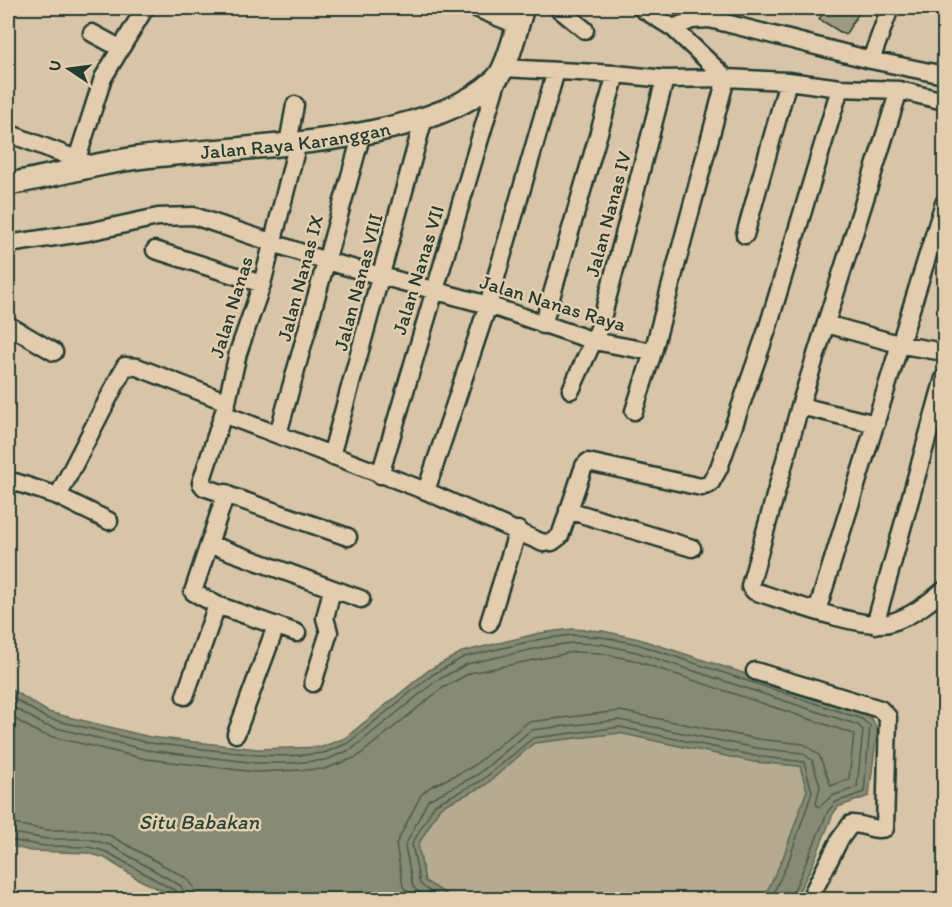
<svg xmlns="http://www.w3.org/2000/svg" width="952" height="907" font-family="Itim,sans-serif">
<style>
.green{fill:#b6ab91;stroke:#6a7462;stroke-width:1.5}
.water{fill:#878a74;stroke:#5d6b5a;stroke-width:1.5}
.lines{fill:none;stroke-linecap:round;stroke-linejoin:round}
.shore{stroke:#495c4e;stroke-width:1.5}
.building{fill:#9f9a82;stroke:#1f3d34;stroke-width:1.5}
.minor-casing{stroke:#1f3d34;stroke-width:21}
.tertiary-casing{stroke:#1f3d34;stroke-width:26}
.minor{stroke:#e4cdad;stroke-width:16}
.tertiary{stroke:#e4cdad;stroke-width:21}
.labels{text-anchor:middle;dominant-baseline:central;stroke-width:5;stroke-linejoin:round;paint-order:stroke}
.street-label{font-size:20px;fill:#1f3d34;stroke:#e4cdad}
.water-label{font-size:21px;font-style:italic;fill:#29453a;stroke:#e4cdad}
</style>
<rect width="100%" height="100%" fill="#d8c4a6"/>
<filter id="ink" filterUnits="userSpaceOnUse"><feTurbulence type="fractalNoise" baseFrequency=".0167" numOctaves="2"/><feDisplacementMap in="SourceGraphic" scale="12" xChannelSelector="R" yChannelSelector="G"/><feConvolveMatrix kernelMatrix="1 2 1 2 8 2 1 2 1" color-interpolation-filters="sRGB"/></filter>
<g filter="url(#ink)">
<path class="green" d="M619,733L754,762L800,766L807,790L783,858L763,899H454L425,881L418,845L440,807L484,786L534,743Z"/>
<path class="water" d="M572,629L603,631L639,639L866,713C873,720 876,723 877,732L869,796L838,807L833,814L812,866L795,899H763L783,858L807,790L800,766L754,762L619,733L534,743L484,786L440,807L418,845L425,881L454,899H179L138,879L105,858L88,853L30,851L8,845V687L48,712L150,737L258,749L322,747L345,738L429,670L462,652L540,633Z"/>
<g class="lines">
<path class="shore" d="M8,695L46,718L149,743L257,755L290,756L324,753L348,743L432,675L464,657L541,639L572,635L602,637L637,644L862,719L870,726L864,792L836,802L828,811L790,900
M8,704L44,725L147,750L257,763H291L326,760L352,749L436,681L467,664L543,647L572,643L601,644L636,652L858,725L863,730L857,787L832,796L819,807L816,804L820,786L812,760L802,753L756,748L619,720L531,730L477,775L428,800L405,846L413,887L428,900
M8,715L41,734L146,759L256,772L324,769L357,757L441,689L470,673L573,652L600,653L633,660L854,734L849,779L831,786L819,755L804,744L758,739L620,711L528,722L472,767L430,787L421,795L396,844L403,886L412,900
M8,823L47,830H90L111,836L186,878L194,887L197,900
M8,832L46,839H89L110,845L181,886L187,900
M8,840L46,846L89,847L107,852L177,892L180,900
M441,900L420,884L412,844L435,804L481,781L533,738L620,727L755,756L804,762L812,792L789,860L770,900"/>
</g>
<path class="building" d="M826,8H862L845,35L819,19Z"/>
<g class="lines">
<defs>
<path id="minor" d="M476,8L517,25
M558,8L585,30
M890,8L871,60L944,75
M673,28L692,20L710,19L871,60
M92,33L120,48
M503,68L616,74L665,79L726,78L788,81L840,88L899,90L944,101
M899,90L800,406L750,586L754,591C783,600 862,630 889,623C911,617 927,604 944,590
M8,133L87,163
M298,142L262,284L238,353L227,402L201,483L204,487L348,537
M288,144L295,105
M77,159L103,78L145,8
M745,235L788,81
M8,244L88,232L158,217L194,216L326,261L488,305L594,341L653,352
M155,250L262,284
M826,324L902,345L944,352
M8,325L54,352
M543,325L616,74
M571,390L600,326L665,79
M800,406L876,424
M634,411L653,352L726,78L673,28L641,8
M223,414L426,491L543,543L552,542L560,536L584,466L588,462L701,487L710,484L719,468L767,330L840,88
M278,434L362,133
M331,456L424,118
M380,475L498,78
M15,482L58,496L109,521
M426,491L488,305L556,71
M226,493L193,592L217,605L297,633
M58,496L125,366L137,367L227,402
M568,510L692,548
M209,544L361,599
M817,611L944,203
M489,623L518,530
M875,625L944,378
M755,671L880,709L888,717L885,828C876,832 862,823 851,824L840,839L809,900
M313,683L329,632L325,618L332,590
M185,696L217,605
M236,734L276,626"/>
<g id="tertiary">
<path id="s1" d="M8,184C51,177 93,164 137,158C230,146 427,147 496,79C508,68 517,25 523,8"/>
</g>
</defs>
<use href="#minor" class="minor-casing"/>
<use href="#tertiary" class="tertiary-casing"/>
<use href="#minor" class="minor"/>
<use href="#tertiary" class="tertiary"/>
</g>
</g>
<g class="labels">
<g class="street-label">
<text stroke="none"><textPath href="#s1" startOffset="291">Jalan Raya Karanggan</textPath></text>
<text transform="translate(608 214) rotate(-75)">Jalan Nanas IV</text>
<text transform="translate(418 270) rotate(-73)">Jalan Nanas VII</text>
<text transform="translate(300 278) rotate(-75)">Jalan Nanas IX</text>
<text transform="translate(358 282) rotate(-75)">Jalan Nanas VIII</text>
<text transform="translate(553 303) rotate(17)">Jalan Nanas Raya</text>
<text transform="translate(231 307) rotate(-73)">Jalan Nanas</text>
</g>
<g class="water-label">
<text x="199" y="821">Situ Babakan</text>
</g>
</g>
<rect width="952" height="907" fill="none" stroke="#e4cdad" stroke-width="30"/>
<rect x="15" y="15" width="922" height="877" fill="none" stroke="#1f3d34" stroke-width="2" filter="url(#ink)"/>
<g transform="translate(69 69) rotate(283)" stroke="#e4cdad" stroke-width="4.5" paint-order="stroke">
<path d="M0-4.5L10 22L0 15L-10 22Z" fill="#1f3d34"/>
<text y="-9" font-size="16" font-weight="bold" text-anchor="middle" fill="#1f3d34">U</text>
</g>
</svg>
